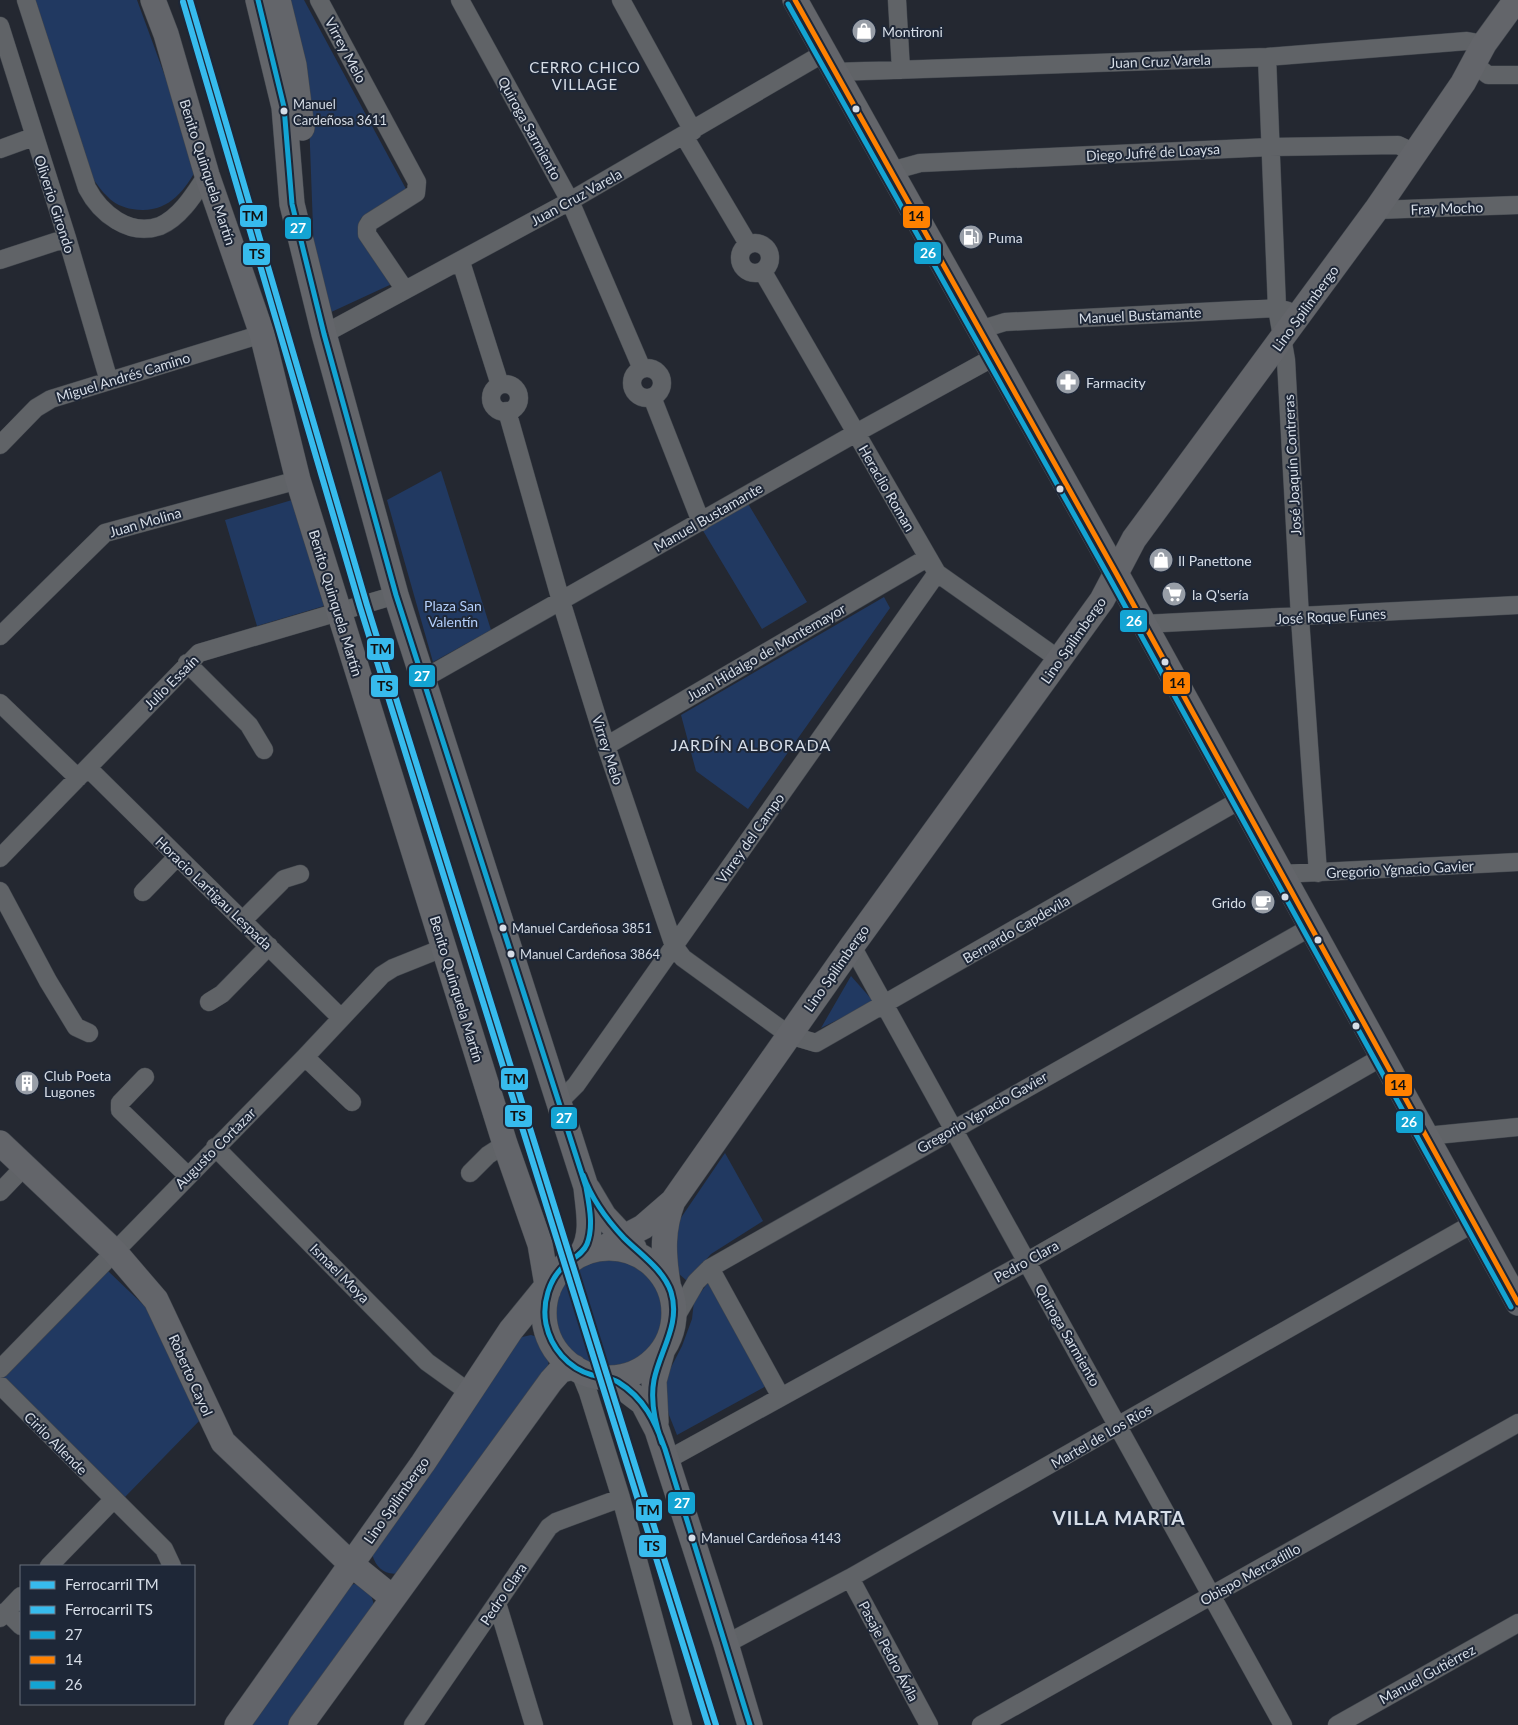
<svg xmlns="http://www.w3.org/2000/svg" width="1518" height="1725" font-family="Lato,sans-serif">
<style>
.green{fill:#213961}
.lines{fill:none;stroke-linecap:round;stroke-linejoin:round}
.minor-casing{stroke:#41464d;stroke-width:19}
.secondary-casing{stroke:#41464d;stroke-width:26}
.minor{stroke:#606367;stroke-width:18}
.secondary{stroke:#63656a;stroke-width:25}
.bus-1-casing{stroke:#1e2737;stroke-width:9}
.bus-2-casing{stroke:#1e2737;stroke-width:9}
.bus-3-casing{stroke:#1e2737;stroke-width:9}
.bus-1{stroke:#13a4d3;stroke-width:5}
.bus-2{stroke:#ff8100;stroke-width:5}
.bus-3{stroke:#13a4d3;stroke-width:5}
.rail-1-casing{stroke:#1e2737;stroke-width:10}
.rail-2-casing{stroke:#1e2737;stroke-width:10}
.rail-1{stroke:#37bbed;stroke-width:6}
.rail-2{stroke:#37bbed;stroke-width:6}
.bus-dot{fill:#d6dde7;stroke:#1e2737;stroke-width:2}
.labels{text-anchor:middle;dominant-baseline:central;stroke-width:4;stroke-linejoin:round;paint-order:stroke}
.bus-label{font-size:13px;fill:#d6dde7;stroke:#1e2737;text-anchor:start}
.poi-label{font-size:14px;fill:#d6dde7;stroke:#1e2737;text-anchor:start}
.street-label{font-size:14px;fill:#d6dde7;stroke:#1e2737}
.park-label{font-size:14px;fill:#b3cffb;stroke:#1e2737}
.neighbourhood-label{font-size:15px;letter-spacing:1px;fill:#d6dde7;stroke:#1e2737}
.quarter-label{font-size:16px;letter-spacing:1px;fill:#d6dde7;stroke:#1e2737}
.district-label{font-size:19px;font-weight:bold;letter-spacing:1px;fill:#d6dde7;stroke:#1e2737}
.line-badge{stroke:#1e2737;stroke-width:2}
.badge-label{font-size:14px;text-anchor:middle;font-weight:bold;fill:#fff}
.pale-badge-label{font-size:14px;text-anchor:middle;font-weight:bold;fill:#111}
</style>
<rect width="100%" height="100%" fill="#242831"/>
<path class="green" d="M34,0H137L198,166C184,193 166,215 132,209C124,208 113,203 108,197C102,192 98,185 93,179Z
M290,0H304L406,189L361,218L358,228L394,283L327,314L314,254L308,93Z
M441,471L491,630L433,662L387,500Z
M292,500L324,606L257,626L225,520Z
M747,502L807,602L762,629L702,529Z
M884,597L890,608L748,809L696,771L681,715Z
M851,976L874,1002L821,1028Z
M725,1153L763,1221L711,1254L687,1281L678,1273L672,1231Z
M554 1312a55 55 0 1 1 110 0a55 55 0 1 1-110 0Z
M108,1271L154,1315L203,1417L125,1497L3,1378Z
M711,1279L768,1385L677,1435L665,1405L663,1383L682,1346L692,1319L694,1301Z
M531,1335L544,1339L549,1357L548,1367L400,1573C385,1576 376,1568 372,1554L518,1338Z
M355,1584C367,1588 372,1593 374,1606L290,1725H250L348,1585Z"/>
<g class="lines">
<defs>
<path id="minor" d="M26,0L87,188C100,213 129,237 160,226C181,217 195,193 207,175
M319,0L417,182L416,193L370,222L367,227V234L405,290
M460,0L570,201L642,369
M621,0L693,131
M897,0L901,70
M0,26L67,238L109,381
M1267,57L1277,308L1286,360L1300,618L1318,873
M1474,64L1488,75H1518
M835,72L1267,57L1467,41L1484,44
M684,136L748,244
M0,149L33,137
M891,171L920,163L1271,147L1398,145L1415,153
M1376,210L1518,205
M740 258a15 15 0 1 1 30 0a15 15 0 1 1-30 0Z
M0,260L67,238
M461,262L500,385
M763,272L937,573L1060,660
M979,330L1005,322L1277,308L1288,311
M324,334L570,201L824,53
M632 383a15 15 0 1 1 30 0a15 15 0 1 1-30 0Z
M491 398a14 14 0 1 1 28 0a14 14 0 1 1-28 0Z
M652,397L701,522
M507,411L561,601L606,746L674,946L683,958L789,1035L816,1043L1240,800
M0,445L36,408L51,399L262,334
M1143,624L1518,605
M0,636L105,533L298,480
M187,663L249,725L264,750
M423,679L856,433L994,357
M0,703L78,778
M606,746L927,558
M88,768L341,1018
M0,858L199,653L396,595
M1281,874L1518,862
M0,891L48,981L76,1027L89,1033
M143,892L177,857
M243,920L284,879L300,874
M852,946L1283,1725
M209,1002L222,994L269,946
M305,1057L352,1102
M145,1077L120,1103V1110L187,1175
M560,1101L576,1085L937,573
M1426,1136L1518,1127
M215,1147L427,1362L470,1393
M470,1173L488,1155L505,1144
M0,1192L25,1166
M710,1268L781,1397
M674,1320L696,1282L710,1268L1311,927
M0,1369L305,1057L382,975L393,968L443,948
M579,1370L588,1392L621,1498L683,1725
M0,1385L164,1549L172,1566
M667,1460L1026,1262L1382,1057
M49,1566L113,1500
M850,1578L929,1725
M497,1603L534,1725
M6,1611L21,1626
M0,1618L21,1596
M726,1644L850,1578L1474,1223
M413,1725L549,1527L556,1522L621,1498
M981,1725L1518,1423
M1337,1725L1518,1623"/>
<path id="secondary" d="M153,0L166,34L207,175L262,334L298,480L505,1144L540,1244L548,1291
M258,0L284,107L292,204L324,334L396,595L586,1187C588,1210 594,1233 582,1253
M278,0L294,65L302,128
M795,0L1116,573L1518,1303
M0,1143L114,1251L156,1300L223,1442L351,1564L393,1598
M588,1189L604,1216L634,1248
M544 1313a65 65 0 1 1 130 0a65 65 0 1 1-130 0Z
M603,1248L643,1227L673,1201L852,946L1102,600L1134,539L1376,210L1463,83L1484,44L1516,0
M668,1284C663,1254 662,1229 673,1201
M610,1378L643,1403L657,1430L726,1644L750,1725
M656,1422L654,1381L662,1352
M237,1725L423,1463L511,1330L555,1276
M301,1725L551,1381L561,1370L574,1367"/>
</defs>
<use href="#minor" class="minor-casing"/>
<use href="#secondary" class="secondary-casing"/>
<use href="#minor" class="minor"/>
<use href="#secondary" class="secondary"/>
<defs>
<path id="bus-1" d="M258,0L284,107L292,204L324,334L396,595L586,1187C589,1205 594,1226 587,1244C583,1254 573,1258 565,1265C549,1279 542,1303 546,1324C551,1348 568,1368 592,1375C601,1378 609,1377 618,1382C644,1398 655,1421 665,1449L750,1725
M583,1175C592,1200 606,1219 624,1238C640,1254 664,1270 671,1292C681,1324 660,1350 654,1380C650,1401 655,1423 662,1443"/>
<path id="bus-2" d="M795,0L1116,573L1518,1303"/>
<path id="bus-3" d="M788,4L1109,577L1511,1307"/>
</defs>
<use href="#bus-1" class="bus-1-casing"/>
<use href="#bus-2" class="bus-2-casing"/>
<use href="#bus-3" class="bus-3-casing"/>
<use href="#bus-1" class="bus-1"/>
<use href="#bus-2" class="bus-2"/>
<use href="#bus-3" class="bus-3"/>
<defs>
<path id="rail-1" d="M190,0L367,605L716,1725"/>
<path id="rail-2" d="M183,2L360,607L708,1725"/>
</defs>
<use href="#rail-1" class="rail-1-casing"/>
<use href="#rail-2" class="rail-2-casing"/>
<use href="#rail-1" class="rail-1"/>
<use href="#rail-2" class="rail-2"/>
</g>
<defs>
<symbol id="shop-disc" viewBox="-11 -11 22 22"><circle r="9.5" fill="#989ea7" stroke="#1e2737"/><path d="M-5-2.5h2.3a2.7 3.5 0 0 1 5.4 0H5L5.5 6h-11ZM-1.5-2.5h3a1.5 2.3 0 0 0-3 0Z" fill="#fff"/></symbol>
<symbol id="fuel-disc" viewBox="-11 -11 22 22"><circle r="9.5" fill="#989ea7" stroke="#1e2737"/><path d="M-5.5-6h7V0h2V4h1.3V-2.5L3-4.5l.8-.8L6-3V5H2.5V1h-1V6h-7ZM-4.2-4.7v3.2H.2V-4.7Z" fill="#fff"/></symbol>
<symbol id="pharmacy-disc" viewBox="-11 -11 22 22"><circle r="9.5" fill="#989ea7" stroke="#1e2737"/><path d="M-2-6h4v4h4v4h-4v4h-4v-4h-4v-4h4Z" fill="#fff"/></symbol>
<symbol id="supermarket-disc" viewBox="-11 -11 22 22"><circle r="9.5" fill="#989ea7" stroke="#1e2737"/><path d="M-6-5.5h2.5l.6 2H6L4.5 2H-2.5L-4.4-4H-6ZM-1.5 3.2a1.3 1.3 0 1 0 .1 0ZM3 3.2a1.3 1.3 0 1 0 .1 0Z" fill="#fff"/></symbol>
<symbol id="cafe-disc" viewBox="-11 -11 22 22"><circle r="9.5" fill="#989ea7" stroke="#1e2737"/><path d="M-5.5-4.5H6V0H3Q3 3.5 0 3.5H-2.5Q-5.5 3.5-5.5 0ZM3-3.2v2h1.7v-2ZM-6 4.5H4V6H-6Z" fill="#fff"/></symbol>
<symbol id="building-disc" viewBox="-11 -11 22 22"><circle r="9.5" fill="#989ea7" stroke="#1e2737"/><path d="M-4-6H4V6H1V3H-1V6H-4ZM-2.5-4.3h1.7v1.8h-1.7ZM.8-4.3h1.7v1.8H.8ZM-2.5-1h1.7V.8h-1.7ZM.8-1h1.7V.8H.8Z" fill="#fff"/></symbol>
</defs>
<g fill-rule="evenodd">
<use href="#shop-disc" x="850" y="17" width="28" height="28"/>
<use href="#fuel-disc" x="957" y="223" width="28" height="28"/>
<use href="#pharmacy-disc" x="1054" y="368" width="28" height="28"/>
<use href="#shop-disc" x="1147" y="546" width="28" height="28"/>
<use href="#supermarket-disc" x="1160" y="580" width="28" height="28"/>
<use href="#cafe-disc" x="1249" y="888" width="28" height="28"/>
<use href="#building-disc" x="13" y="1069" width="28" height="28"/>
</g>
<g class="bus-dot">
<circle cx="856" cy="109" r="4.5"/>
<circle cx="284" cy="111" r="4.5"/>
<circle cx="1060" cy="489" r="4.5"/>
<circle cx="1165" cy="662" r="4.5"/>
<circle cx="1285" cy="897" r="4.5"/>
<circle cx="503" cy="928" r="4.5"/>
<circle cx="1318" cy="940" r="4.5"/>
<circle cx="511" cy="954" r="4.5"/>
<circle cx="1356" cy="1026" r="4.5"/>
<circle cx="692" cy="1538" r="4.5"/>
</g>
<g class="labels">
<g class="bus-label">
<text x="293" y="104">Manuel<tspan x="293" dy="16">Cardeñosa 3611</tspan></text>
<text x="512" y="928">Manuel Cardeñosa 3851</text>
<text x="520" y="954">Manuel Cardeñosa 3864</text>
<text x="701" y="1538">Manuel Cardeñosa 4143</text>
</g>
<g class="poi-label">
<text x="882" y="31">Montironi</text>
<text x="988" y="237">Puma</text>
<text x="1086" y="382">Farmacity</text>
<text x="1178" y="560">Il Panettone</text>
<text x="1192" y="594">la Q'sería</text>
<text x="1246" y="902" text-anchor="end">Grido</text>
<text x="44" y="1075">Club Poeta<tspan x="44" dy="16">Lugones</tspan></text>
</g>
<g class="street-label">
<text transform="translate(346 50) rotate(62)">Virrey Melo</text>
<text transform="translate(1160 61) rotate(-2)">Juan Cruz Varela</text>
<text transform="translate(530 128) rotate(61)">Quiroga Sarmiento</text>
<text transform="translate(1153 152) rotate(-3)">Diego Jufré de Loaysa</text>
<text transform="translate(208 172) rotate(72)">Benito Quinquela Martín</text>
<text transform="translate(576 197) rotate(-29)">Juan Cruz Varela</text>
<text transform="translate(55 204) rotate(72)">Oliverio Girondo</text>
<text transform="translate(1447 208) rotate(-2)">Fray Mocho</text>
<text transform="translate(1305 308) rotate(-54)">Lino Spilimbergo</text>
<text transform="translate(1140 315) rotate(-3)">Manuel Bustamante</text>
<text transform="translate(123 377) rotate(-17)">Miguel Andrés Camino</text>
<text transform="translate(1292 465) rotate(-93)">José Joaquín Contreras</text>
<text transform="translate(887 488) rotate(60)">Heraclio Roman</text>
<text transform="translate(708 517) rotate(-30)">Manuel Bustamante</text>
<text transform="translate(145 522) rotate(-16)">Juan Molina</text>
<text transform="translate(336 603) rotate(73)">Benito Quinquela Martín</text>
<text transform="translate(1331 616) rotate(-3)">José Roque Funes</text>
<text transform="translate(1073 640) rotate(-55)">Lino Spilimbergo</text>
<text transform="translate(766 652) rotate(-30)">Juan Hidalgo de Montemayor</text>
<text transform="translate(171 682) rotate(-45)">Julio Essaín</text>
<text transform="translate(608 750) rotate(72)">Virrey Melo</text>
<text transform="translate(750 838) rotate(-55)">Virrey del Campo</text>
<text transform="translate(1400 869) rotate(-3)">Gregorio Ygnacio Gavier</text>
<text transform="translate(214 893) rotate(44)">Horacio Lartigau Lespada</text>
<text transform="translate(1016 929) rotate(-30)">Bernardo Capdevila</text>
<text transform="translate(836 968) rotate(-55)">Lino Spilimbergo</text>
<text transform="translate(457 989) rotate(73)">Benito Quinquela Martín</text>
<text transform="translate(982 1112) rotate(-30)">Gregorio Ygnacio Gavier</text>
<text transform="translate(215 1148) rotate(-45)">Augusto Cortazar</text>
<text transform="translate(1026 1261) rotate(-29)">Pedro Clara</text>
<text transform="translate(340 1273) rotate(45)">Ismael Moya</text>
<text transform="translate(1068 1335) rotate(60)">Quiroga Sarmiento</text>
<text transform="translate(191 1375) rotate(66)">Roberto Cayol</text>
<text transform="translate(1101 1436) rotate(-30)">Martel de Los Ríos</text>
<text transform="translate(56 1443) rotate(45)">Cirilo Allende</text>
<text transform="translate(396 1500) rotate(-55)">Lino Spilimbergo</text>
<text transform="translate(1250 1574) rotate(-29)">Obispo Mercadillo</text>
<text transform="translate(503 1594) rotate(-56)">Pedro Clara</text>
<text transform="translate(889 1651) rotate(62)">Pasaje Pedro Ávila</text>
<text transform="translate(1427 1674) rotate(-29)">Manuel Gutiérrez</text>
</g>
<g class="park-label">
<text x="453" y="605">Plaza San<tspan x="453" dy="16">Valentín</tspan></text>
</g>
<g class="neighbourhood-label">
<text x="585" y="67">CERRO CHICO<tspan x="585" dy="17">VILLAGE</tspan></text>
</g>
<g class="quarter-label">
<text x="751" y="744">JARDÍN ALBORADA</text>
</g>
<g class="district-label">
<text x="1119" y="1517">VILLA MARTA</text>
</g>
</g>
<g class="line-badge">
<rect x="239" y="204" width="29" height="24" rx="5" fill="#37bbed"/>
<rect x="902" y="205" width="29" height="24" rx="5" fill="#ff8100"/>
<rect x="284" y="216" width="28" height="24" rx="5" fill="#13a4d3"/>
<rect x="913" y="241" width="29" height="24" rx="5" fill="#13a4d3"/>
<rect x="242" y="242" width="29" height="24" rx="5" fill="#37bbed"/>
<rect x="1119" y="609" width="29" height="24" rx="5" fill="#13a4d3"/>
<rect x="366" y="637" width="29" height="24" rx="5" fill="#37bbed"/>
<rect x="408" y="664" width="28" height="24" rx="5" fill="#13a4d3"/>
<rect x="1162" y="671" width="29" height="24" rx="5" fill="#ff8100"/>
<rect x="370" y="674" width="29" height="24" rx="5" fill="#37bbed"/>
<rect x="500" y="1067" width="29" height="24" rx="5" fill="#37bbed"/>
<rect x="1384" y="1073" width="29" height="24" rx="5" fill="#ff8100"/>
<rect x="504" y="1104" width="29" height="24" rx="5" fill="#37bbed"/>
<rect x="550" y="1106" width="28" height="24" rx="5" fill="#13a4d3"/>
<rect x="1395" y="1110" width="29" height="24" rx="5" fill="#13a4d3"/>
<rect x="667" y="1491" width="29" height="24" rx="5" fill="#13a4d3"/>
<rect x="635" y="1498" width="28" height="24" rx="5" fill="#37bbed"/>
<rect x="638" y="1534" width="29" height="24" rx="5" fill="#37bbed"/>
</g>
<g class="badge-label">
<text x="298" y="233">27</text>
<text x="928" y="258">26</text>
<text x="1134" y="626">26</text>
<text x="422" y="681">27</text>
<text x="564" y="1123">27</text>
<text x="1409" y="1127">26</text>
<text x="682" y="1508">27</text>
</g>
<g class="pale-badge-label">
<text x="253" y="221">TM</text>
<text x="916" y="221">14</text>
<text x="257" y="259">TS</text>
<text x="381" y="654">TM</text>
<text x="1177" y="688">14</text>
<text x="385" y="691">TS</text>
<text x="515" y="1084">TM</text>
<text x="1398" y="1090">14</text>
<text x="518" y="1121">TS</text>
<text x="649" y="1515">TM</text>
<text x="652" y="1551">TS</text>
</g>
<rect x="20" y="1565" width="175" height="140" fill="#1e2737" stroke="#68707d"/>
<rect x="30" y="1581" width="25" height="8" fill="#37bbed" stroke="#68707d"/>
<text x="65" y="1590" font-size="15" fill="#d6dde7">Ferrocarril TM</text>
<rect x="30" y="1606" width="25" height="8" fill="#37bbed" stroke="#68707d"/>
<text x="65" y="1615" font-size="15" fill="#d6dde7">Ferrocarril TS</text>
<rect x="30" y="1631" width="25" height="8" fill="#13a4d3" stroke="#68707d"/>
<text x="65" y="1640" font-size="15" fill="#d6dde7">27</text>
<rect x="30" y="1656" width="25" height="8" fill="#ff8100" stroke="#68707d"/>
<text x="65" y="1665" font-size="15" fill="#d6dde7">14</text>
<rect x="30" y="1681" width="25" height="8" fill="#13a4d3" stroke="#68707d"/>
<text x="65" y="1690" font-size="15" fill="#d6dde7">26</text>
</svg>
